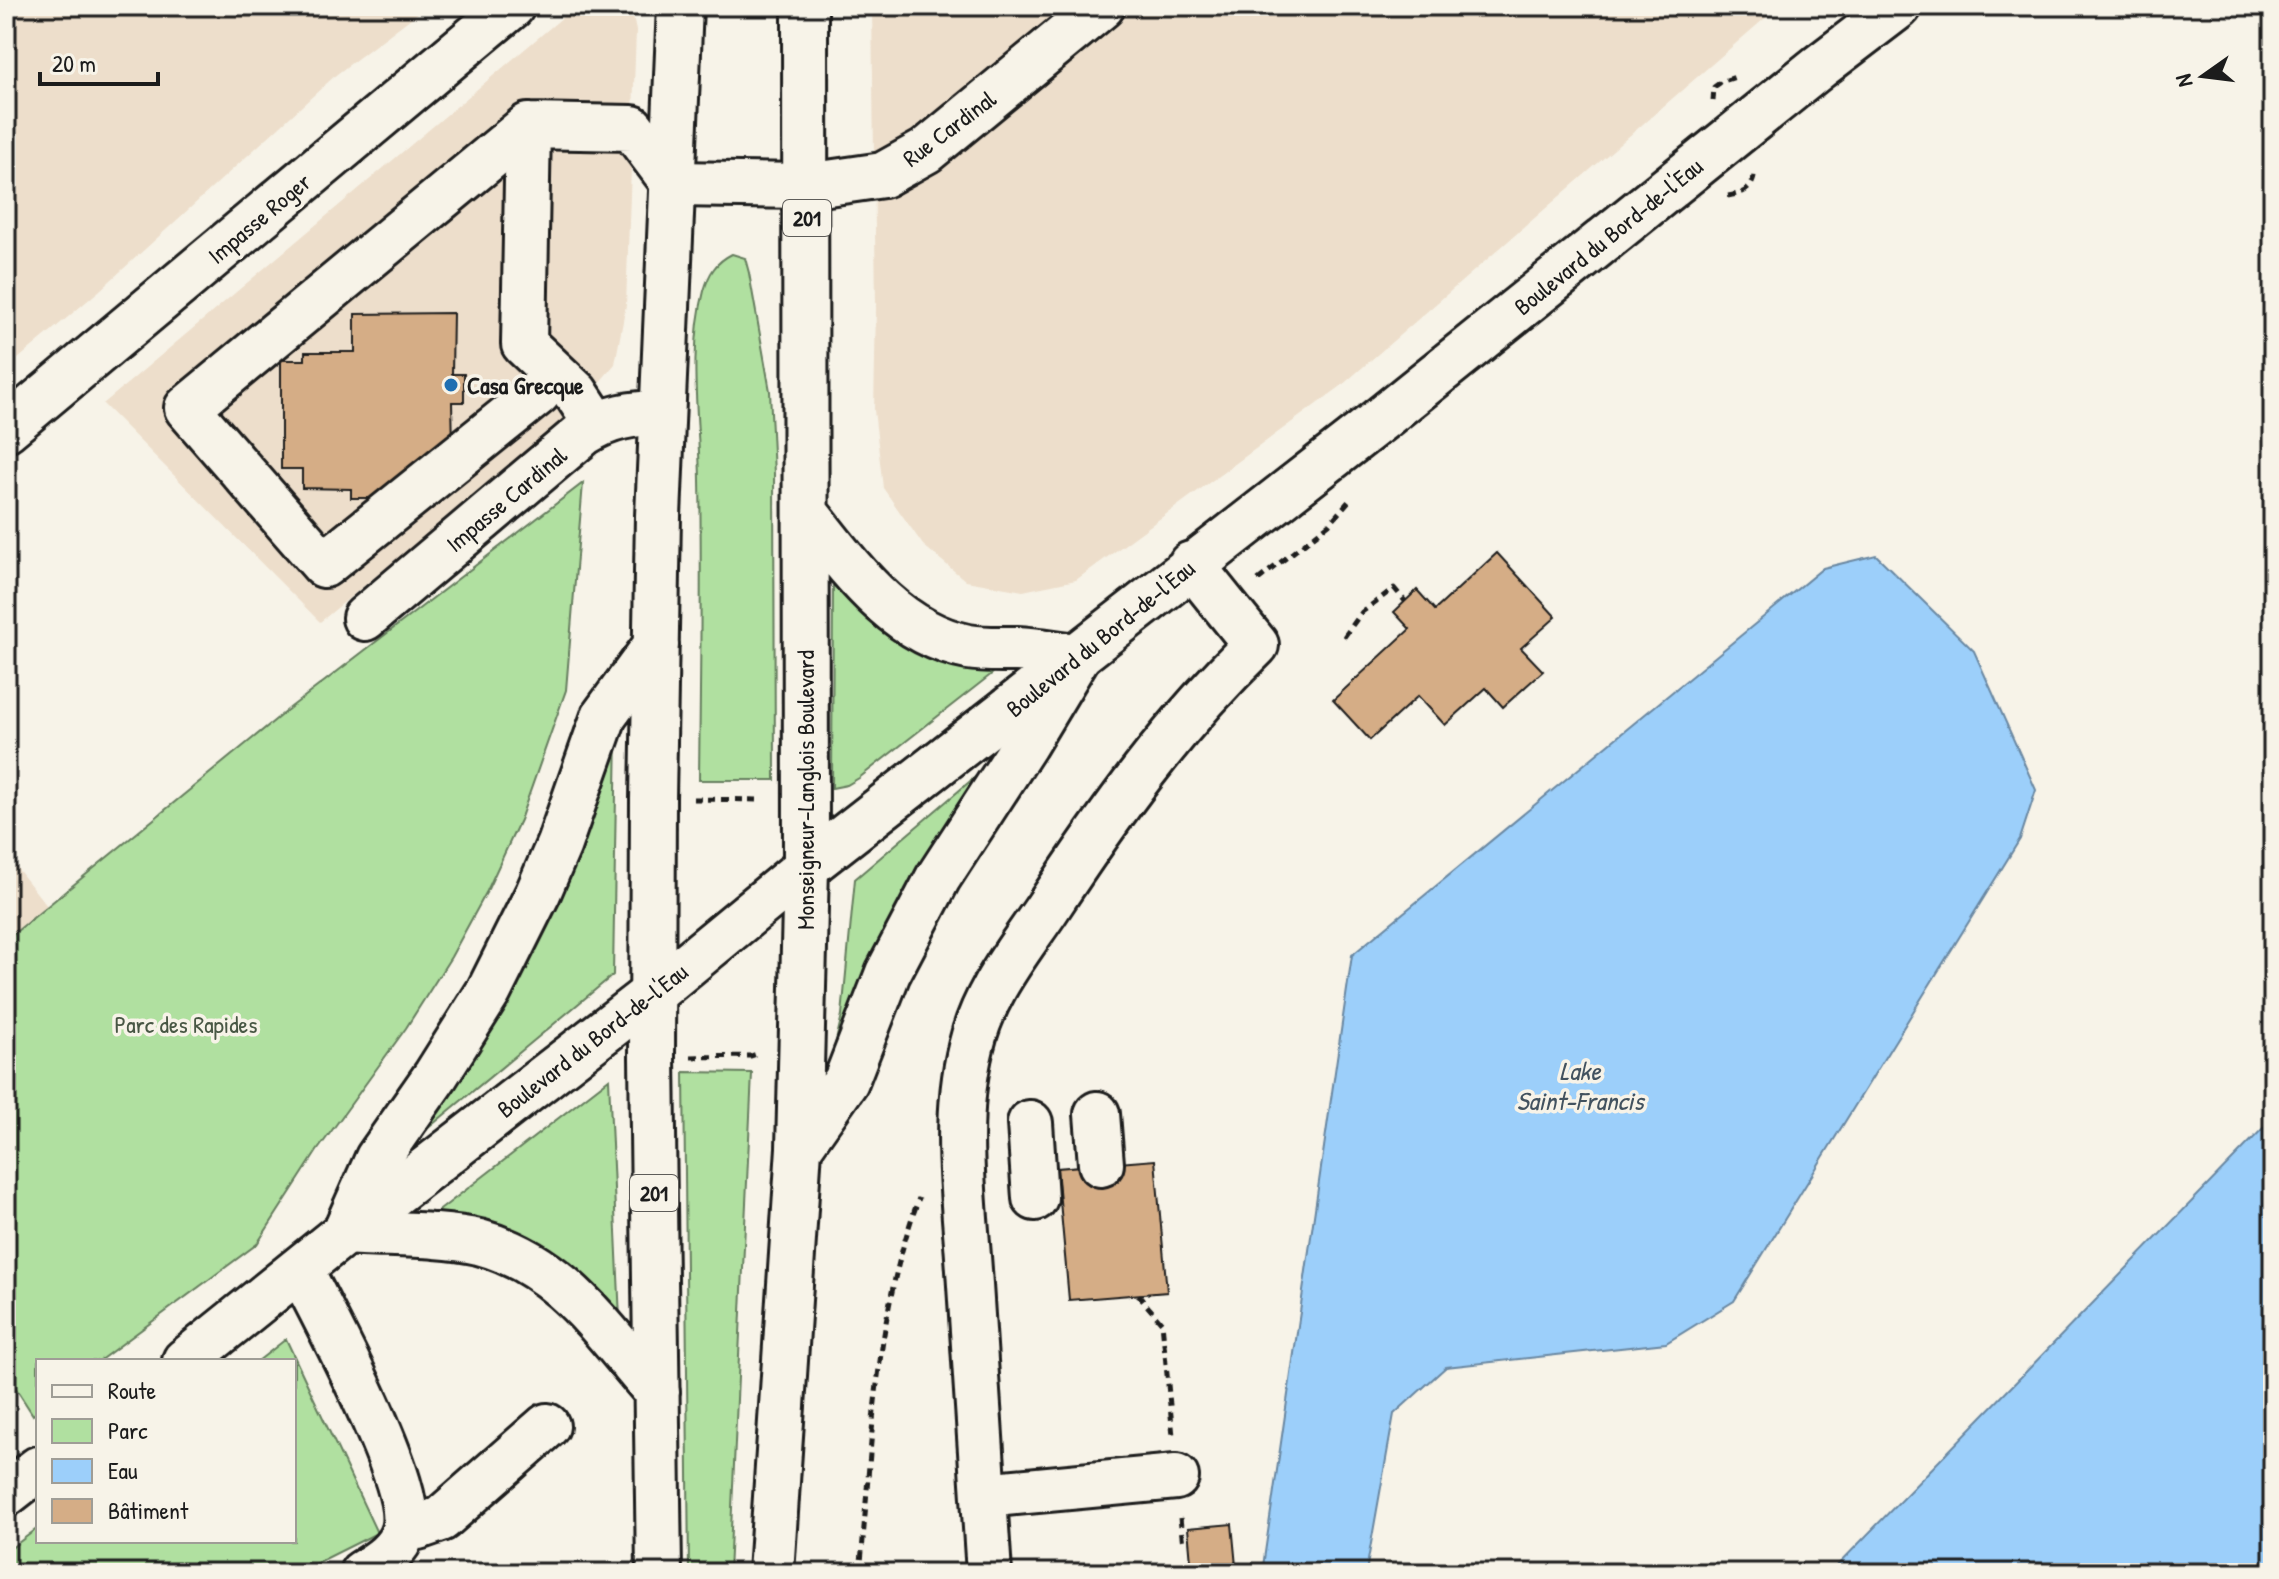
<svg xmlns="http://www.w3.org/2000/svg" width="2279" height="1579" font-family="'Patrick Hand',sans-serif">
<style>
.built{fill:#eddecb}
.green{fill:#b0e0a0;stroke:#667e5e;stroke-width:2}
.water{fill:#9ccffa;stroke:#6987a1;stroke-width:2}
.building{fill:#d5ad86;stroke:#1c1c1c;stroke-width:2}
.lines{fill:none;stroke-linecap:round;stroke-linejoin:round}
.minor-casing{stroke:#1c1c1c;stroke-width:50}
.highway-casing{stroke:#1c1c1c;stroke-width:50}
.path{stroke:#1c1c1c;stroke-width:5;stroke-dasharray:8 6;stroke-linecap:butt}
.minor{stroke:#f7f3e8;stroke-width:44}
.highway{stroke:#f7f3e8;stroke-width:44}
.poi-dot{fill:#1f6fb2;stroke:#f7f3e8;stroke-width:3}
.labels{text-anchor:middle;dominant-baseline:central;stroke-width:7;stroke-linejoin:round;paint-order:stroke}
.shield{fill:#f7f3e8;stroke:#5e5c59;stroke-width:2}
.shield-label{font-size:22px;font-weight:bold;fill:#1c1c1c}
.street-label{font-size:24px;fill:#1c1c1c;stroke:#f7f3e8}
.poi-label{font-size:24px;font-weight:bold;fill:#1c1c1c;stroke:#f7f3e8;text-anchor:start}
.park-label{font-size:24px;fill:#485744;stroke:#f7f3e8}
.water-label{font-size:26px;font-style:italic;fill:#42525f;stroke:#f7f3e8}
</style>
<rect width="100%" height="100%" fill="#f7f3e8"/>
<filter id="ink" filterUnits="userSpaceOnUse"><feTurbulence type="fractalNoise" baseFrequency=".0125" numOctaves="2"/><feDisplacementMap in="SourceGraphic" scale="16" xChannelSelector="R" yChannelSelector="G"/><feConvolveMatrix kernelMatrix="1 2 1 2 8 2 1 2 1" color-interpolation-filters="sRGB"/></filter>
<g filter="url(#ink)">
<path class="built" d="M6,6H427L337,74L99,291L6,369Z
M576,6H628L632,12L636,31L626,305L615,364L571,416L320,622L103,404Z
M872,6H1779L1340,387L1076,580L1023,591L966,581L923,545L883,488L874,410L876,306Z
M6,854L47,906L6,940Z"/>
<path class="green" d="M732,254L745,258L749,273L770,391L774,474L775,780H699C700,680 702,580 700,480C699,418 688,352 704,291C709,273 716,262 732,254Z
M583,483L566,690L520,820L487,891L451,957L406,1028L317,1151L257,1244L99,1361H38V1411L33,1415L6,1373V940L291,707Z
M833,578L1002,666L859,778L847,785L832,788Z
M617,731L613,975L415,1139Z
M988,766L829,1071L842,1015L855,879Z
M684,1072L752,1073L729,1573H689Z
M609,1079L620,1319L581,1275L547,1249L427,1220Z
M286,1339L377,1533L297,1573H6V1552L38,1528V1541H294V1361H258Z"/>
<path class="water" d="M1876,555L1974,651L2036,790L2020,839L1734,1301L1666,1343L1446,1367L1394,1414L1367,1566L1372,1573H1262L1352,955L1823,568Z
M2273,1118V1573H1830Z"/>
<path class="building" d="M453,313L452,374H464V402H452L453,447L393,498H351V489L302,488V469H281V360H305V352H355V314Z
M1497,553L1556,617L1521,648L1543,671L1503,707L1486,688L1445,725L1418,696L1370,740L1333,700L1410,629L1394,612L1417,590L1435,610Z
M1155,1160L1167,1292L1069,1300L1057,1168Z
M1232,1524L1236,1566L1215,1568L1216,1573H1192L1188,1528Z"/>
<g class="lines">
<defs>
<path id="minor" d="M528,126L187,408L324,565L538,393L555,373
M597,425L576,393L524,344L528,126L632,128L674,184L807,186L883,175L926,151L1102,6
M6,429L512,6
M365,618L584,433C609,417 633,413 662,413
M1097,1114L1101,1164
M1030,1123L1035,1198
M300,1269C324,1316 416,1486 404,1530C398,1551 380,1562 362,1573
M185,1361L345,1232L652,994L806,867L1381,419L1819,67L1899,6
M6,1494L38,1469
M984,1495L1176,1477
M405,1526L418,1527L441,1519L547,1426
M989,1573C983,1472 975,1371 969,1270C964,1197 953,1119 971,1047C983,994 1016,954 1046,910C1109,814 1174,724 1256,645L1191,564"/>
<path id="highway" d="M656,645L604,716L559,844L538,893L489,991L436,1075L378,1158L345,1232C385,1235 441,1233 479,1242C562,1264 603,1331 657,1392
M799,1148L846,1081L888,973L938,878L1025,744L1078,656C1058,654 1037,650 1017,649C1001,649 985,650 968,647C895,633 850,568 807,514
M659,1573L652,1058L653,799L658,516L680,6
M771,1573L799,1148L806,867L805,6"/>
</defs>
<use href="#minor" class="minor-casing"/>
<use href="#highway" class="highway-casing"/>
<path class="path" d="M1713,101L1714,87L1721,82L1738,76
M1728,196C1741,194 1753,190 1754,175
M1258,580L1329,524L1349,501
M1344,637L1362,612L1394,588L1405,601
M693,799L763,800
M691,1057L751,1056L760,1053
M1138,1295L1162,1323L1173,1436
M1180,1518L1183,1545
M860,1573C872,1447 874,1318 919,1198"/>
<use href="#minor" class="minor"/>
<use href="#highway" class="highway"/>
</g>
</g>
<circle class="poi-dot" cx="451" cy="385" r="8"/>
<g class="labels">
<g class="shield">
<rect x="783" y="200" width="48" height="36" rx="6"/>
<rect x="630" y="1175" width="48" height="36" rx="6"/>
</g>
<g class="shield-label">
<text x="807" y="218">201</text>
<text x="654" y="1193">201</text>
</g>
<g class="street-label">
<text transform="translate(949 128) rotate(-37)">Rue Cardinal</text>
<text transform="translate(259 218) rotate(-40)">Impasse Roger</text>
<text transform="translate(1608 236) rotate(-39)">Boulevard du Bord-de-l'Eau</text>
<text transform="translate(506 499) rotate(-40)">Impasse Cardinal</text>
<text transform="translate(1100 638) rotate(-39)">Boulevard du Bord-de-l'Eau</text>
<text transform="translate(805 790) rotate(-90)">Monseigneur-Langlois Boulevard</text>
<text transform="translate(592 1040) rotate(-38)">Boulevard du Bord-de-l'Eau</text>
</g>
<g class="poi-label">
<text x="467" y="385">Casa Grecque</text>
</g>
<g class="park-label">
<text x="186" y="1024">Parc des Rapides</text>
</g>
<g class="water-label">
<text x="1580" y="1070">Lake<tspan x="1580" dy="30">Saint-Francis</tspan></text>
</g>
</g>
<rect width="2279" height="1579" fill="none" stroke="#f7f3e8" stroke-width="32"/>
<rect x="16" y="16" width="2247" height="1547" fill="none" stroke="#1c1c1c" stroke-width="3" filter="url(#ink)"/>
<rect x="36" y="1359" width="260" height="184" fill="#f7f3e8" stroke="#9f9d96" stroke-width="2"/>
<rect x="52" y="1385" width="40" height="12" fill="#f7f3e8" stroke="#9f9d96" stroke-width="2"/>
<text x="108" y="1399" font-size="24" fill="#1c1c1c">Route</text>
<rect x="52" y="1419" width="40" height="24" fill="#b0e0a0" stroke="#9f9d96" stroke-width="2"/>
<text x="108" y="1439" font-size="24" fill="#1c1c1c">Parc</text>
<rect x="52" y="1459" width="40" height="24" fill="#9ccffa" stroke="#9f9d96" stroke-width="2"/>
<text x="108" y="1479" font-size="24" fill="#1c1c1c">Eau</text>
<rect x="52" y="1499" width="40" height="24" fill="#d5ad86" stroke="#9f9d96" stroke-width="2"/>
<text x="108" y="1519" font-size="24" fill="#1c1c1c">Bâtiment</text>
<g transform="translate(2203 76) rotate(256)" stroke="#f7f3e8" stroke-width="6" paint-order="stroke">
<path d="M0-6L14 30L0 20L-14 30Z" fill="#1c1c1c"/>
<text y="-12" font-size="22" font-weight="bold" text-anchor="middle" fill="#1c1c1c">N</text>
</g>
<path d="M40 72v12h118v-12" fill="none" stroke="#1c1c1c" stroke-width="4"/>
<text x="52" y="72" font-size="24" fill="#1c1c1c" stroke="#f7f3e8" stroke-width="6" paint-order="stroke">20 m</text>
</svg>
